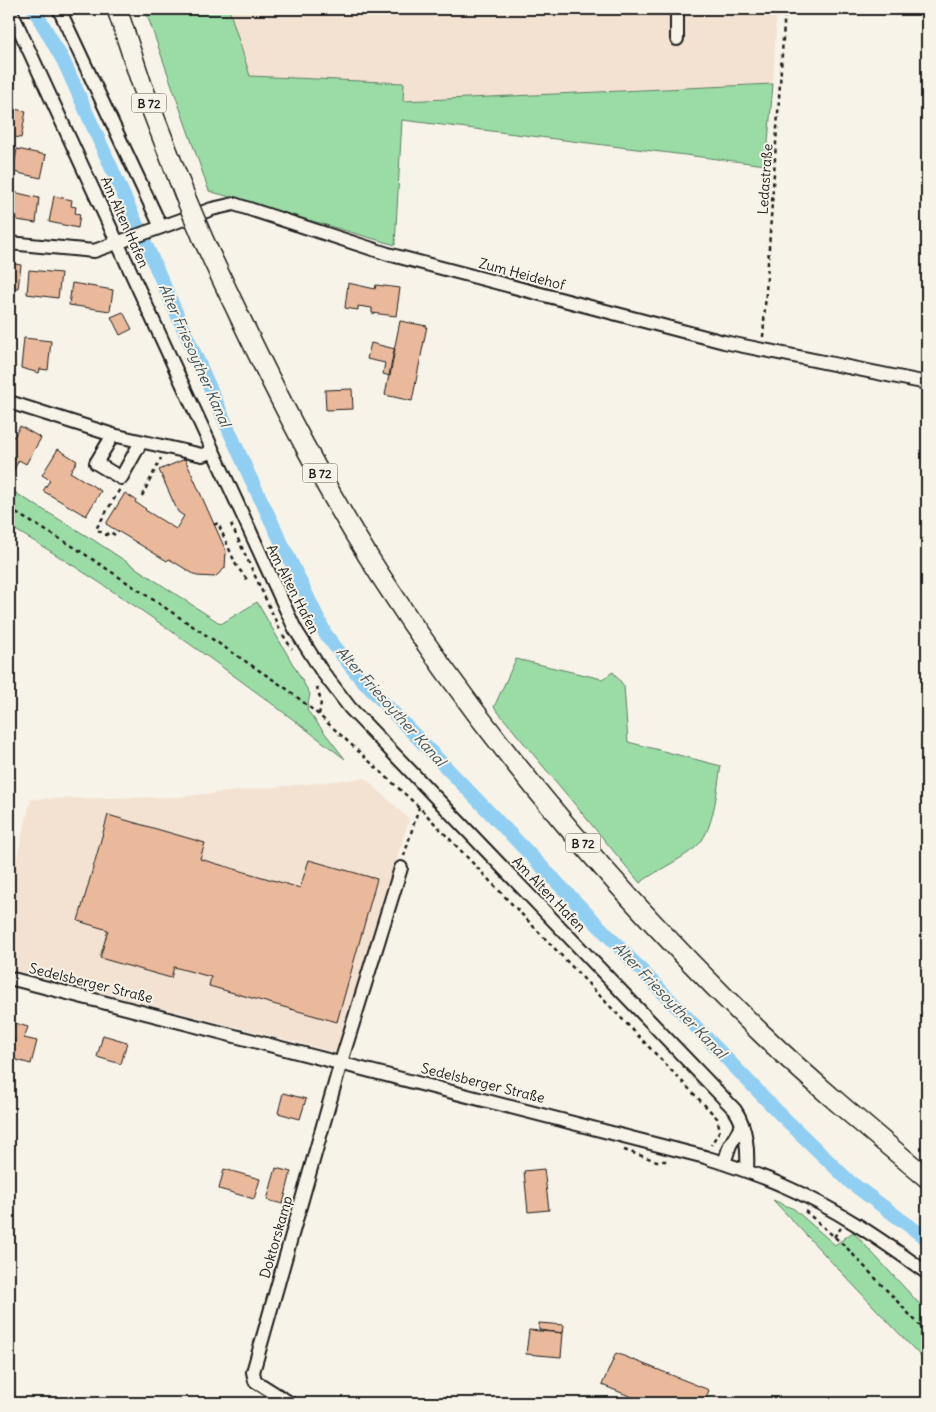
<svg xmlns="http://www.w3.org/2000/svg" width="936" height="1412" font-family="Delius,sans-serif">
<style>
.built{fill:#f3e2d1}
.green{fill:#9bdca6;stroke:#5c7c61}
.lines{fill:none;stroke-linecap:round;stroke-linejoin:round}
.canal{stroke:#91cff2;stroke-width:14}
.building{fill:#eab99b;stroke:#1c1c1c}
.minor-casing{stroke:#1c1c1c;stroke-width:16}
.highway-casing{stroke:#1c1c1c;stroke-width:22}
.path{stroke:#1c1c1c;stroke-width:2.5;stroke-dasharray:4 4;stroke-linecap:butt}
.minor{stroke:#f7f3e8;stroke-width:12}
.highway{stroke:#f7f3e8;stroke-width:19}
.highway-bridge-casing{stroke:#1c1c1c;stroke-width:22;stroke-linecap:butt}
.highway-bridge{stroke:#f7f3e8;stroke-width:19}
.labels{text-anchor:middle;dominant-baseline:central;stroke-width:4;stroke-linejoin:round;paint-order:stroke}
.shield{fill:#f7f3e8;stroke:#5e5c59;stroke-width:1}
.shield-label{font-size:12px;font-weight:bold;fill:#1c1c1c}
.street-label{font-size:14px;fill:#1c1c1c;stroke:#f7f3e8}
.water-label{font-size:15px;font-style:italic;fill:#3f525c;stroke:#f7f3e8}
</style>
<rect width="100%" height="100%" fill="#f7f3e8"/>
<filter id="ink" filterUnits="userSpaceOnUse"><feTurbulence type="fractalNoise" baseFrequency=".02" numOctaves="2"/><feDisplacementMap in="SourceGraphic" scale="10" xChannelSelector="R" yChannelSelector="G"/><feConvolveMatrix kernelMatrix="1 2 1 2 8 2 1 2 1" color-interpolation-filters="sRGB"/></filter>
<g filter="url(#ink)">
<path class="built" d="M229,9H777L773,84L404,101V83L250,76Z
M365,778L409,819L338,1053L9,969V891L31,799L177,797Z"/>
<path class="green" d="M145,9H229L250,76L404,83L403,101L773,84L766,165L402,120L395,245L209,191Z
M9,489L95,541L221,624L257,602L310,694L307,710L345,759C237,676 127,596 9,526Z
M516,659L602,679L613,672L624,686L628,742L721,766C717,788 714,832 696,847C679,861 657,870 640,883L494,707Z
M773,1200L794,1209L835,1245L853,1232L927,1312V1363Z"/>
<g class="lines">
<path class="canal" d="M34,9L64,62L249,475L326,635L360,678L778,1112L850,1182L927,1239"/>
</g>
<path class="building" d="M12,109L26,111L21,138L9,136Z
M17,149L46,155L41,178L13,172Z
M9,191L39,198L36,223L17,220V217L9,216Z
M54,196L72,200L71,206L76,207L75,213L80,214L78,228L49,222Z
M9,263L21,265L18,288L9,287Z
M29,270L61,273L58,298L27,294Z
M72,283L113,290L110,311L69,305Z
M348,283L375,289L376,285L400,288L396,316L372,313V308L358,306V310L345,308Z
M123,312L132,329L120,335L111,317Z
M400,321L427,326L412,401L385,395Z
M24,338L51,341L48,370L40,369L39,373L21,368Z
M371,343L395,349L390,376L383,374L385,363L367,359Z
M352,389L353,409L326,410L325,390Z
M20,426L41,438L26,464L19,460L11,475L9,473V434L14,437Z
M58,449L77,461L70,472L101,491L86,516L43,491L50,480L42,475Z
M185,459L226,551L225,568L215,577L197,576L169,559L167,561L106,524L125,493L136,500L135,502L146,509L145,510L176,529L184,516L178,512L159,470Z
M108,815L205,843L200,859L300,888L309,860L377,879L337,1022L209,986L211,977L174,967L171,978L100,958L108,930L78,921Z
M9,1012L13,1013L9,1031Z
M15,1023L28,1027L24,1038L37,1041L31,1064L9,1058L15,1038L11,1037Z
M103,1035L127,1042L121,1064L97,1057Z
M283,1093L306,1099L300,1119L278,1113Z
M276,1168L291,1172L283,1204L267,1200Z
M224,1169L260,1179L254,1199L219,1189Z
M544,1169L549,1210L528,1212L524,1171Z
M539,1323L564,1325L563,1333L539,1330Z
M529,1330L563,1333L561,1357L526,1354Z
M616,1353L709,1390L704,1403H647L602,1385Z"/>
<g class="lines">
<defs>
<path id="minor" d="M10,9L295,629L321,670L350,708L735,1110C747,1128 748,1150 747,1171
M59,9L161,227
M677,39V9
M9,243L94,251L212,209L234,204L388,254L724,342L927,383
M9,402L113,435L202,455L212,452
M113,435L96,463L121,478L141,442
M9,978L705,1157C731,1166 758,1174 784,1186C835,1208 882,1240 927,1273
M724,1163L730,1145L742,1125
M290,1403L255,1381L253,1372L341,1062L401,868"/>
<path id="highway" d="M117,9L142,85L185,196
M204,241C257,355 312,469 380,575C487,742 618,894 760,1032C813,1083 871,1131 927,1178"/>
</defs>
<use href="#minor" class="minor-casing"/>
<use href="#highway" class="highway-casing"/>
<path class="path" d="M763,337L785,9
M142,496L161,458
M9,509L74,547L287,689L319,715L419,807L717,1118L720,1130L711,1145
M231,524L280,630
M214,525L218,523L236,565L248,581
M115,535L110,532L106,535L96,529L120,489
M283,635L292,649
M317,687L321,702L319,715
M404,856L419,807
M624,1150L657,1161H667
M805,1211L846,1247L927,1333
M834,1237L841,1228"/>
<use href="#minor" class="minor"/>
<use href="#highway" class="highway"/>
<defs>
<path id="highway-bridge" d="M185,196L204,241"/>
</defs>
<use href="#highway-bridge" class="highway-bridge-casing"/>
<use href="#highway-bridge" class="highway-bridge"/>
</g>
</g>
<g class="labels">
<g class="shield">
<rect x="131.5" y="93.5" width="35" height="19" rx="4"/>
<rect x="302.5" y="463.5" width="35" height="19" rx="4"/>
<rect x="565.5" y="833.5" width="35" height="19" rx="4"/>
</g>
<g class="shield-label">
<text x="149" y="103">B 72</text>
<text x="320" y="473">B 72</text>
<text x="583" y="843">B 72</text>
</g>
<g class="street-label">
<text transform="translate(765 179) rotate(-86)">Ledastraße</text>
<text transform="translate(125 222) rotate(66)">Am Alten Hafen</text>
<text transform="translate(522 274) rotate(15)">Zum Heidehof</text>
<text transform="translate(293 589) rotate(63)">Am Alten Hafen</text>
<text transform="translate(549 894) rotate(46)">Am Alten Hafen</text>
<text transform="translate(91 983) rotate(14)">Sedelsberger Straße</text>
<text transform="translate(483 1083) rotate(14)">Sedelsberger Straße</text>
<text transform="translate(276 1237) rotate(-74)">Doktorskamp</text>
</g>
<g class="water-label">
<text transform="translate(195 355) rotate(66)">Alter Friesoyther Kanal</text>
<text transform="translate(391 706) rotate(48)">Alter Friesoyther Kanal</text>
<text transform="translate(670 1000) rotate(46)">Alter Friesoyther Kanal</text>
</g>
</g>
<rect width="936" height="1412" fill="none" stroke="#f7f3e8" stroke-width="30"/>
<rect x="15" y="15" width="906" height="1382" fill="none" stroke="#1c1c1c" stroke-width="2" filter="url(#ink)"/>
</svg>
